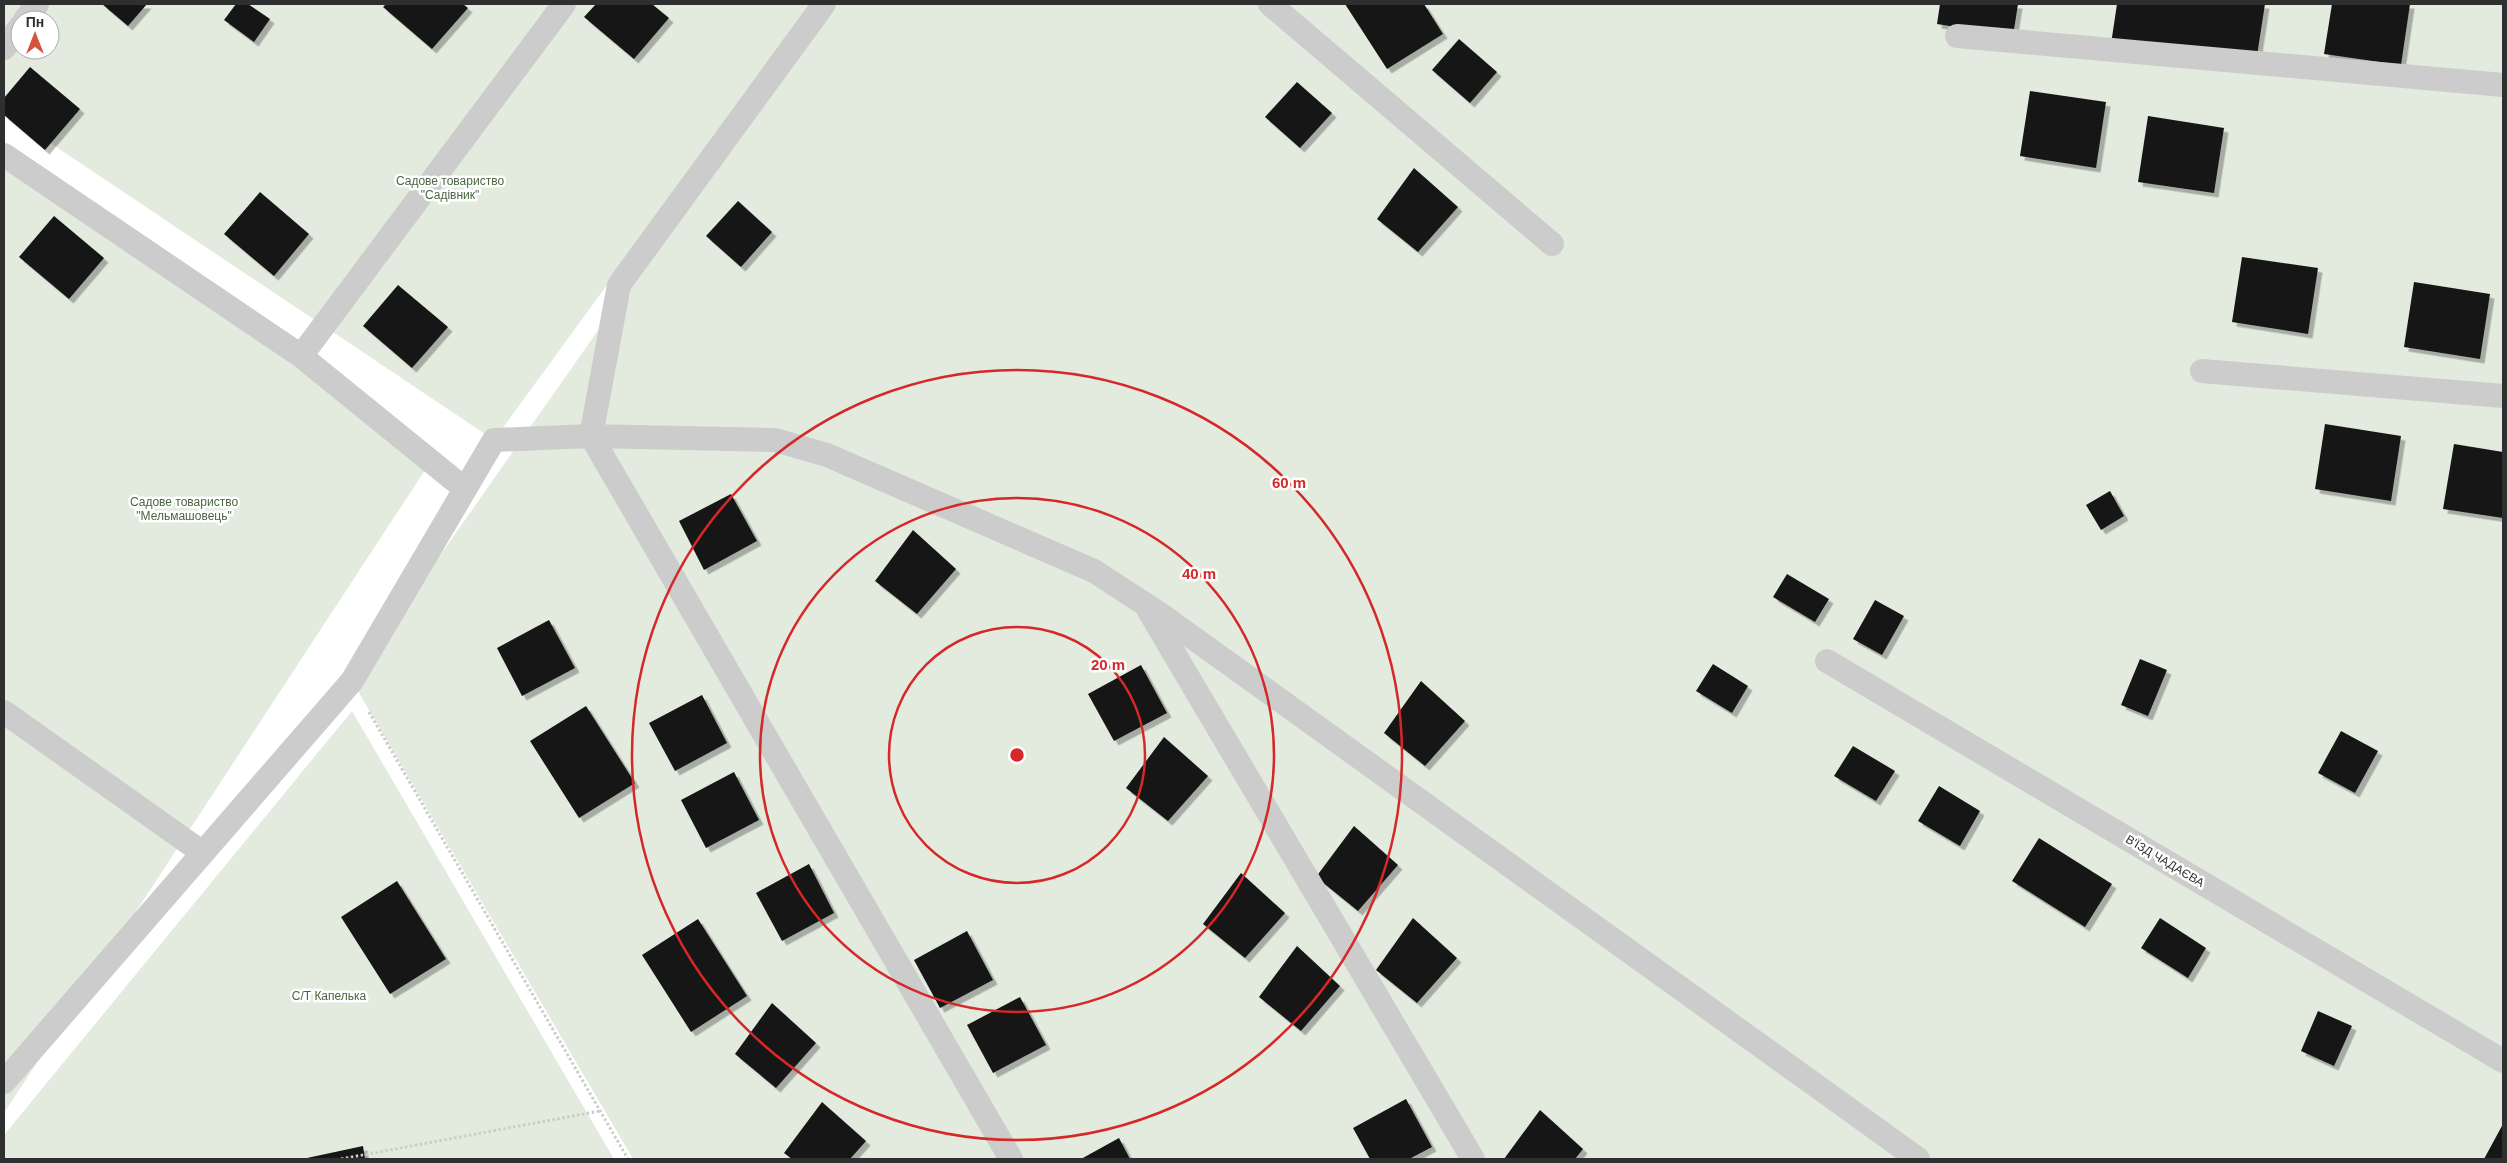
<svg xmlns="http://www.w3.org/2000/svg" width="2507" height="1163" font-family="Helvetica,sans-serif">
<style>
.green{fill:#e2ebde;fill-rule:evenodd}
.building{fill:#161616;filter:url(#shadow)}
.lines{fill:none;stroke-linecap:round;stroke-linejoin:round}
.path{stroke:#ccc;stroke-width:3;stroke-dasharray:2.5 2.5;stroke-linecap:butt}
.lane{stroke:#ccc;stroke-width:24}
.ring{fill:none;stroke:#d62828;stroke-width:2.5}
.labels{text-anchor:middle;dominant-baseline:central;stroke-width:5;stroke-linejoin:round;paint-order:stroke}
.park-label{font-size:12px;fill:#4a6740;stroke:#fff}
.street-label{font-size:12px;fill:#2f2f2f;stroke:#fff}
.centre{fill:#d62828;stroke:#fff;stroke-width:2.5}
.ring-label{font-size:15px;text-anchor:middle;font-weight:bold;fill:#d62828;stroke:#fff;stroke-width:5;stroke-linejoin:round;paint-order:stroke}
</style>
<defs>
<filter id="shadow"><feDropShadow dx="4.5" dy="4.5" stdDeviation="0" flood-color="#0004"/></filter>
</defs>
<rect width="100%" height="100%" fill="#fff"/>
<path class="green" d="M4,4H812L494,440L4,112ZM20,20H50V50H20Z
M827,4H2503V1159H633L352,681Z
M4,165L431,461L4,1113Z
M352,711L614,1159H4V1135Z"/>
<path class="building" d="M102,4H147L128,26Z
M236,4H248L270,19L254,42L224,20Z
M386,4H463L468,8L432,49L383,7Z
M596,4H652L669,18L634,59L584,17Z
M1345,4H1424L1443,34L1387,69Z
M1940,4H2018L2013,36L1937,24Z
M2117,4H2265L2256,62L2111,44Z
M2332,4H2410L2401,65L2324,54Z
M1459,39L1497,72L1470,103L1432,70Z
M30,67L80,109L45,150L4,115V98Z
M1297,82L1332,113L1300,148L1265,117Z
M2030,91L2106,102L2096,168L2020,156Z
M2148,116L2224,128L2214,193L2138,182Z
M1414,168L1458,207L1418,252L1377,219Z
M260,192L309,234L274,276L224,234Z
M738,201L772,232L741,267L706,236Z
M54,216L104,258L69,299L19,257Z
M2242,257L2318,268L2308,334L2232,322Z
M2414,282L2490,294L2480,359L2404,347Z
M398,285L448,327L412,368L363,326Z
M2325,424L2401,436L2391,501L2315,489Z
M2454,444L2503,452V518L2443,509Z
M2110,491L2124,516L2101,530L2086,505Z
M731,494L757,541L704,570L679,521Z
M913,530L956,569L917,614L875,581Z
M1787,574L1829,599L1815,622L1773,597Z
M1875,600L1904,616L1882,655L1853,639Z
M549,620L575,668L522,696L497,648Z
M2140,659L2167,670L2148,716L2121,705Z
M1713,664L1748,686L1732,713L1696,691Z
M1141,665L1167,713L1114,741L1088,694Z
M1421,681L1465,721L1425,766L1384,733Z
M702,695L727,743L675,771L649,723Z
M586,706L635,783L579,818L530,741Z
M2341,731L2378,751L2355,793L2318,773Z
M1164,737L1208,776L1168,821L1126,788Z
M1853,746L1895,771L1876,801L1834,776Z
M734,772L759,820L706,848L681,800Z
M1939,786L1980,811L1960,846L1918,821Z
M1354,826L1398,865L1358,911L1316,877Z
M2039,838L2112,884L2085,927L2012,881Z
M809,864L834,913L782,941L756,893Z
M1241,873L1285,913L1245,958L1203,924Z
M397,881L446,959L390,994L341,917Z
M1413,918L1457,958L1417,1003L1376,970Z
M2160,918L2206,948L2188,978L2141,948Z
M698,919L747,996L691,1032L642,955Z
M967,931L993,980L940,1008L914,960Z
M1297,946L1340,986L1301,1031L1259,997Z
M1020,997L1046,1045L993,1073L967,1025Z
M772,1003L816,1043L776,1088L735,1054Z
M2318,1011L2352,1026L2334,1066L2301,1051Z
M1406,1099L1432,1147L1409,1159H1370L1353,1128Z
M822,1102L866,1141L850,1159H792L784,1153Z
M1540,1110L1583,1149L1575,1159H1504Z
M2503,1124V1159H2484Z
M1119,1138L1130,1159H1081Z
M363,1146L365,1159H307V1158Z"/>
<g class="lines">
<path class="path" d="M369,712L628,1159
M341,1159L600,1111"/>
<path class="lane" d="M824,4L619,285L591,436L1011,1159
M1270,4L1552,244
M25,20L37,4
M1957,36L2503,85
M4,48L20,27
M4,155L301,356L465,489
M301,356L564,4
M2202,371L2503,396
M1149,611L1473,1159
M1827,661L2503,1061
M4,712L203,853
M4,1082L352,681L494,440L591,436L775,440L827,455L1094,571L1160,614L1918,1159"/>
</g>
<g class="ring">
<circle cx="1017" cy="755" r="128"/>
<circle cx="1017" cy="755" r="257"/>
<circle cx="1017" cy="755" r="385"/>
</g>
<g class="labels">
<g class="park-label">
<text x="450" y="181">Садове товариство<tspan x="450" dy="14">"Садівник"</tspan></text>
<text x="184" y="502">Садове товариство<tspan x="184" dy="14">"Мельмашовець"</tspan></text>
<text x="329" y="996">С/Т Капелька</text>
</g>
<g class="street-label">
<text transform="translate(2165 861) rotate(31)">В'ЇЗД ЧАДАЄВА</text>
</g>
</g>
<circle cx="1017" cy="755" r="8" class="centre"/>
<g class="ring-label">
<text x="1289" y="488">60 m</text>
<text x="1199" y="579">40 m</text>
<text x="1108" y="670">20 m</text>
</g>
<rect width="2507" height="1163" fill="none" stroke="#2f2f2f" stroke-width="10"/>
<g transform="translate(35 35)"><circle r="24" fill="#ffffff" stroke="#acacac"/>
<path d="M0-4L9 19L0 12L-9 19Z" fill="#d65341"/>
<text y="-8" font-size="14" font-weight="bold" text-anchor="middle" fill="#2f2f2f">Пн</text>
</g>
</svg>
